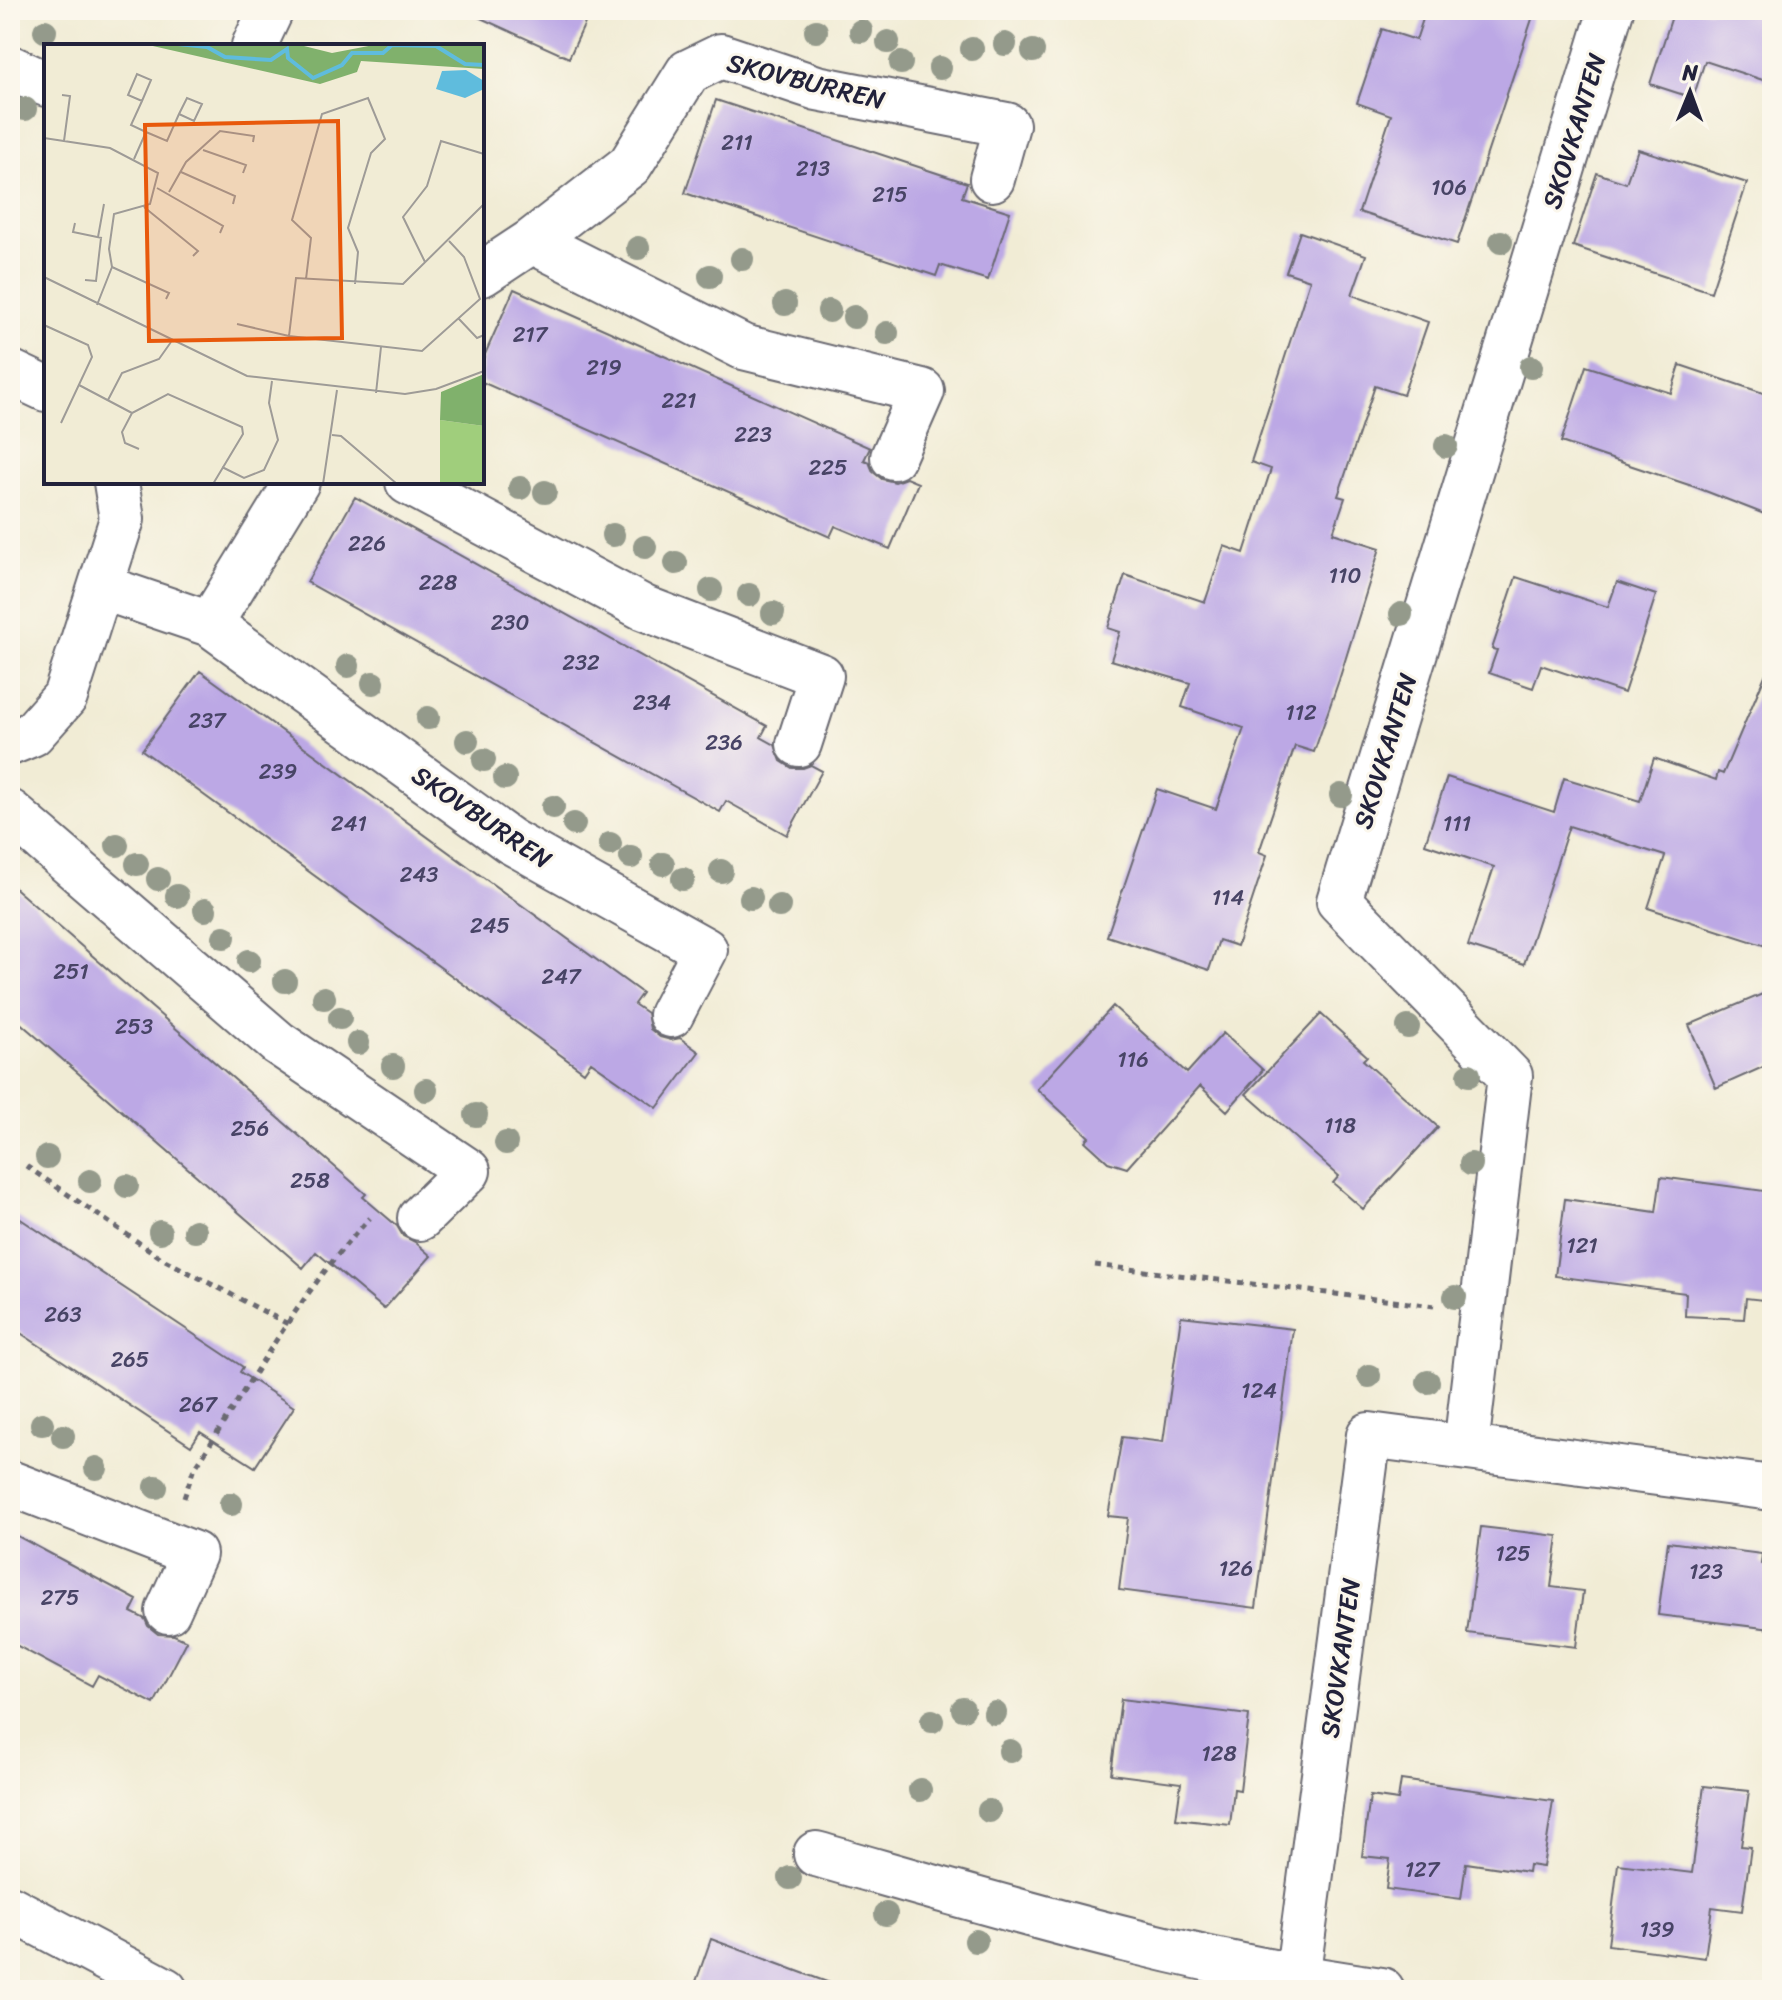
<svg xmlns="http://www.w3.org/2000/svg" width="1782" height="2000" font-family="Sriracha,sans-serif">
<style>
.building{fill:#bca8e5}
.lines{fill:none;stroke-linecap:round;stroke-linejoin:round}
.street-casing{stroke:#6a6971;stroke-width:48}
.path{stroke:#6a6971;stroke-width:5;stroke-dasharray:6 6;stroke-linecap:butt}
.street{stroke:#fff;stroke-width:44}
.tree{fill:#949a8b}
.labels{text-anchor:middle;dominant-baseline:central;stroke-width:6;stroke-linejoin:round;paint-order:stroke}
.number-label{font-size:22px;fill:#484466}
.street-label{font-size:26px;fill:#22223b;stroke:#fbf7ec}
.inset-river{fill:none;stroke:#5fbcdd;stroke-width:4}
.inset-road{fill:none;stroke:#9e9b97;stroke-width:2}
.view{fill:#e8590c;fill-opacity:0.15;stroke:#e8590c;stroke-width:4}
.inset-edge{fill:none;stroke:#22223b;stroke-width:4}
</style>
<rect width="100%" height="100%" fill="#fbf7ec"/>
<filter id="ink" filterUnits="userSpaceOnUse"><feTurbulence type="fractalNoise" baseFrequency=".0125" numOctaves="2"/><feDisplacementMap in="SourceGraphic" scale="16" xChannelSelector="R" yChannelSelector="G"/><feConvolveMatrix kernelMatrix="1 2 1 2 8 2 1 2 1" color-interpolation-filters="sRGB"/></filter>
<filter id="wash" filterUnits="userSpaceOnUse"><feTurbulence type="fractalNoise" baseFrequency=".006" numOctaves="4" result="noise"/><feDisplacementMap in="SourceGraphic" scale="32" xChannelSelector="R" yChannelSelector="G"/><feGaussianBlur stdDeviation="1.8" result="paint"/><feColorMatrix in="noise" values="0 0 0 0 0 0 0 0 0 0 0 0 0 0 0 0 0 1.4 0 .05"/><feComposite in="paint" operator="in"/></filter>
<g filter="url(#wash)">
<rect width="100%" height="100%" fill="#f1ecd5"/>
<g id="blocks">
<path class="building" d="M463,10H591L569,58Z
M1426,10H1535L1457,244L1359,212L1391,115L1357,103L1382,29L1416,40Z
M1674,10H1772V83L1705,61L1693,98L1650,84Z
M716,100L967,183L962,197L1010,212L988,280L940,265L936,276L685,193Z
M1638,149L1747,183L1711,292L1573,246L1597,173L1626,183Z
M1300,232L1366,255L1352,295L1428,322L1403,395L1375,386L1338,496L1345,498L1333,533L1380,548L1339,680L1314,752L1295,746L1259,852L1267,855L1237,946L1219,940L1209,970L1107,936L1157,789L1216,809L1244,728L1182,707L1190,683L1111,660L1120,632L1108,628L1125,575L1205,602L1224,546L1244,553L1271,469L1251,462L1310,280L1286,272Z
M514,289L870,448L864,460L869,462L873,472L882,479L895,482L906,478L918,483L890,549L835,526L830,537L482,382V361Z
M1680,365L1772,396V517L1695,487L1561,442L1586,366L1671,393Z
M355,497L767,726L761,737L775,745L781,761L792,768H803L811,765L822,771L787,835L726,801L720,812L307,582Z
M1516,577L1608,607L1617,582L1656,595L1624,693L1541,665L1533,688L1489,673L1497,650L1492,649Z
M1772,659V948L1648,908L1665,856L1569,826L1524,964L1468,946L1494,867L1425,844L1447,777L1554,812L1564,778L1640,801L1654,758L1716,780L1718,772L1723,774Z
M200,671L642,993L634,1004L647,1013L650,1029L660,1037L671,1040L680,1038L699,1052L657,1108L591,1062L584,1072L142,750Z
M10,884L366,1194L363,1197L397,1226L403,1236L415,1242L431,1256L384,1309L316,1252L303,1268L10,1014Z
M1772,990V1063L1716,1088L1689,1025Z
M1113,1006L1187,1073L1223,1033L1263,1070L1227,1111L1200,1086L1127,1168L1108,1162L1085,1141L1089,1137L1037,1089Z
M1321,1014L1367,1056L1363,1060L1438,1127L1363,1209L1333,1183L1339,1176L1246,1094Z
M1661,1177L1772,1192V1301L1746,1298L1744,1319L1685,1316L1686,1293L1555,1276L1565,1199L1656,1212Z
M10,1212L243,1367L240,1372L294,1407L255,1467L200,1432L191,1446L10,1326Z
M1181,1316L1293,1329L1256,1608L1119,1590L1128,1518L1108,1516L1122,1437L1163,1442Z
M1481,1527L1558,1536L1551,1587L1583,1591L1576,1647L1467,1633Z
M10,1532L137,1600L131,1612L145,1619L148,1626L158,1634L174,1635L187,1641L154,1704L98,1675L92,1686L10,1642Z
M1668,1542L1762,1554L1761,1564L1772,1566V1629L1658,1615Z
M1121,1699L1249,1715L1240,1790L1234,1789L1230,1825L1176,1819L1181,1783L1111,1774Z
M1401,1780L1553,1801L1543,1867L1529,1865L1528,1872L1466,1863L1461,1899L1386,1889L1390,1859L1362,1856L1370,1796L1398,1800Z
M1704,1786L1749,1791L1741,1846L1751,1847L1742,1911L1712,1907L1705,1958L1608,1945L1618,1864L1692,1873Z
M711,1939L835,1985L834,1990H693Z"/>
</g>
</g>
<g filter="url(#ink)">
<use href="#blocks" fill-opacity="0" stroke="#6a6971" stroke-width="2"/>
<g class="lines">
<defs>
<path id="street" d="M254,46L271,10
M11,68L46,84
M532,241L743,347L922,391L893,457
M482,274L532,241L630,165L688,72L721,56L817,88L1007,125L992,179
M10,372L46,389
M408,482L644,608L821,676L799,744
M101,587L210,624L510,841L705,950L671,1015
M210,624L297,482
M10,743L32,734L65,697L122,519L116,482
M10,812L278,1043L468,1171L420,1218
M1466,1447L1510,1076L1339,901L1611,10
M10,1483L194,1554L168,1611
M816,1854C1003,1907 1189,1964 1382,1990
M10,1908L165,1990
M1297,1979L1369,1435L1772,1488"/>
</defs>
<use href="#street" class="street-casing"/>
<path class="path" d="M26,1166L163,1259L288,1324
M1095,1265L1434,1306
M184,1498L193,1471C249,1385 300,1292 370,1218"/>
<use href="#street" class="street"/>
</g>
<g class="tree">
<circle cx="45" cy="31" r="12"/>
<circle cx="816" cy="31" r="12"/>
<circle cx="861" cy="31" r="12"/>
<circle cx="888" cy="42" r="12"/>
<circle cx="1005" cy="44" r="12"/>
<circle cx="972" cy="49" r="12"/>
<circle cx="1033" cy="51" r="12"/>
<circle cx="901" cy="63" r="12"/>
<circle cx="940" cy="68" r="12"/>
<circle cx="25" cy="109" r="12"/>
<circle cx="1501" cy="242" r="12"/>
<circle cx="638" cy="248" r="12"/>
<circle cx="742" cy="259" r="12"/>
<circle cx="710" cy="276" r="12"/>
<circle cx="785" cy="304" r="12"/>
<circle cx="829" cy="311" r="12"/>
<circle cx="854" cy="317" r="12"/>
<circle cx="887" cy="333" r="12"/>
<circle cx="1531" cy="367" r="12"/>
<circle cx="1446" cy="446" r="12"/>
<circle cx="520" cy="488" r="12"/>
<circle cx="545" cy="492" r="12"/>
<circle cx="613" cy="535" r="12"/>
<circle cx="645" cy="547" r="12"/>
<circle cx="676" cy="563" r="12"/>
<circle cx="711" cy="590" r="12"/>
<circle cx="749" cy="595" r="12"/>
<circle cx="773" cy="613" r="12"/>
<circle cx="1401" cy="614" r="12"/>
<circle cx="348" cy="666" r="12"/>
<circle cx="373" cy="683" r="12"/>
<circle cx="428" cy="718" r="12"/>
<circle cx="467" cy="741" r="12"/>
<circle cx="484" cy="760" r="12"/>
<circle cx="505" cy="778" r="12"/>
<circle cx="1341" cy="795" r="12"/>
<circle cx="553" cy="807" r="12"/>
<circle cx="574" cy="824" r="12"/>
<circle cx="610" cy="844" r="12"/>
<circle cx="117" cy="845" r="12"/>
<circle cx="631" cy="857" r="12"/>
<circle cx="137" cy="864" r="12"/>
<circle cx="663" cy="864" r="12"/>
<circle cx="721" cy="871" r="12"/>
<circle cx="158" cy="879" r="12"/>
<circle cx="683" cy="879" r="12"/>
<circle cx="177" cy="896" r="12"/>
<circle cx="751" cy="898" r="12"/>
<circle cx="779" cy="906" r="12"/>
<circle cx="205" cy="910" r="12"/>
<circle cx="224" cy="937" r="12"/>
<circle cx="249" cy="961" r="12"/>
<circle cx="285" cy="981" r="12"/>
<circle cx="324" cy="998" r="12"/>
<circle cx="340" cy="1018" r="12"/>
<circle cx="1408" cy="1027" r="12"/>
<circle cx="358" cy="1043" r="12"/>
<circle cx="393" cy="1066" r="12"/>
<circle cx="1469" cy="1075" r="12"/>
<circle cx="426" cy="1090" r="12"/>
<circle cx="476" cy="1115" r="12"/>
<circle cx="506" cy="1143" r="12"/>
<circle cx="47" cy="1157" r="12"/>
<circle cx="1471" cy="1164" r="12"/>
<circle cx="90" cy="1181" r="12"/>
<circle cx="127" cy="1186" r="12"/>
<circle cx="195" cy="1231" r="12"/>
<circle cx="160" cy="1232" r="12"/>
<circle cx="1455" cy="1297" r="12"/>
<circle cx="1369" cy="1376" r="12"/>
<circle cx="1428" cy="1382" r="12"/>
<circle cx="42" cy="1424" r="12"/>
<circle cx="63" cy="1436" r="12"/>
<circle cx="96" cy="1468" r="12"/>
<circle cx="156" cy="1487" r="12"/>
<circle cx="231" cy="1504" r="12"/>
<circle cx="963" cy="1709" r="12"/>
<circle cx="995" cy="1713" r="12"/>
<circle cx="932" cy="1721" r="12"/>
<circle cx="1010" cy="1751" r="12"/>
<circle cx="920" cy="1790" r="12"/>
<circle cx="989" cy="1811" r="12"/>
<circle cx="790" cy="1878" r="12"/>
<circle cx="886" cy="1914" r="12"/>
<circle cx="976" cy="1941" r="12"/>
</g>
</g>
<g class="labels">
<g class="number-label">
<text x="737" y="142">211</text>
<text x="813" y="168">213</text>
<text x="1449" y="187">106</text>
<text x="890" y="194">215</text>
<text x="530" y="334">217</text>
<text x="604" y="367">219</text>
<text x="679" y="400">221</text>
<text x="753" y="434">223</text>
<text x="828" y="467">225</text>
<text x="367" y="543">226</text>
<text x="1345" y="575">110</text>
<text x="438" y="582">228</text>
<text x="510" y="622">230</text>
<text x="581" y="662">232</text>
<text x="652" y="702">234</text>
<text x="1301" y="712">112</text>
<text x="207" y="720">237</text>
<text x="724" y="742">236</text>
<text x="278" y="771">239</text>
<text x="349" y="823">241</text>
<text x="1457" y="823">111</text>
<text x="419" y="874">243</text>
<text x="1228" y="897">114</text>
<text x="490" y="925">245</text>
<text x="71" y="971">251</text>
<text x="561" y="976">247</text>
<text x="134" y="1026">253</text>
<text x="1133" y="1059">116</text>
<text x="1340" y="1125">118</text>
<text x="250" y="1128">256</text>
<text x="310" y="1180">258</text>
<text x="1582" y="1245">121</text>
<text x="63" y="1314">263</text>
<text x="130" y="1359">265</text>
<text x="1259" y="1390">124</text>
<text x="198" y="1404">267</text>
<text x="1513" y="1553">125</text>
<text x="1236" y="1568">126</text>
<text x="1706" y="1571">123</text>
<text x="60" y="1597">275</text>
<text x="1219" y="1753">128</text>
<text x="1422" y="1869">127</text>
<text x="1657" y="1929">139</text>
</g>
<g class="street-label">
<text transform="translate(806 81) rotate(14)">SKOVBURREN</text>
<text transform="translate(1574 131) rotate(-73)">SKOVKANTEN</text>
<text transform="translate(1385 751) rotate(-73)">SKOVKANTEN</text>
<text transform="translate(482 817) rotate(34)">SKOVBURREN</text>
<text transform="translate(1340 1658) rotate(-82)">SKOVKANTEN</text>
</g>
</g>
<g transform="translate(44 44)">
<rect width="440" height="440" fill="#f1ecd5"/>
<path d="M396,376L440,382V440H396Z" fill="#a0ce7c"/>
<path d="M100,0H252L288,9L335,0H440V25L317,17L313,28L276,40ZM440,330V382L396,376L397,348Z" fill="#80b16c"/>
<path d="M422,26L440,37V45L421,54L392,45L398,27Z" fill="#5fbcdd"/>
<path class="inset-river" d="M134,0L163,3L181,13L227,16L243,5L244,14L269,34L298,21L308,9H339L348,1L392,2L421,20L440,21"/>
<path class="inset-road" d="M18,51L26,52L20,97M102,88L123,97L135,70L143,54L158,60L150,77L135,70M0,94L66,104L114,129L106,160L70,170L65,205L68,223L53,261M159,106L202,121L199,129M90,115L102,88L87,81L98,57L107,36L93,30L84,51L98,57M137,128L191,152L189,160M113,144L179,182L176,189M125,148L142,118L176,87L210,92L209,98M100,163L154,207L149,212M31,179L29,188L58,194M54,193L60,160M381,218L359,173L383,142L397,97L440,110M68,223L125,249L122,255M0,233L203,332L361,350L392,345L440,327M262,235L267,194L248,176L278,70L324,54L341,95L327,109L304,184L314,208L311,240M41,236L52,237L57,194M415,275L433,294L440,291M193,280L245,292L378,307L436,255L420,213L405,197M0,281L44,301L48,313L17,379M245,292L252,234L359,240L440,160M35,341L88,369M332,349L337,303M64,356L78,329L115,315L127,298M288,391L297,392L353,440M95,405L81,399L78,388L88,369L124,350L198,383L199,390L169,440M178,423L200,434L220,426L234,396L225,359L228,337M279,440L293,346"/>
<path class="view" d="M294,77L298,294L105,297L101,81Z"/>
<rect width="440" height="440" class="inset-edge"/>
</g>
<rect width="1782" height="2000" fill="none" stroke="#fbf7ec" stroke-width="40"/>
<g transform="translate(1690 92) rotate(1)" stroke="#fbf7ec" stroke-width="6" paint-order="stroke">
<path d="M0-6L14 30L0 20L-14 30Z" fill="#22223b"/>
<text y="-12" font-size="22" font-weight="bold" text-anchor="middle" fill="#22223b">N</text>
</g>
</svg>
